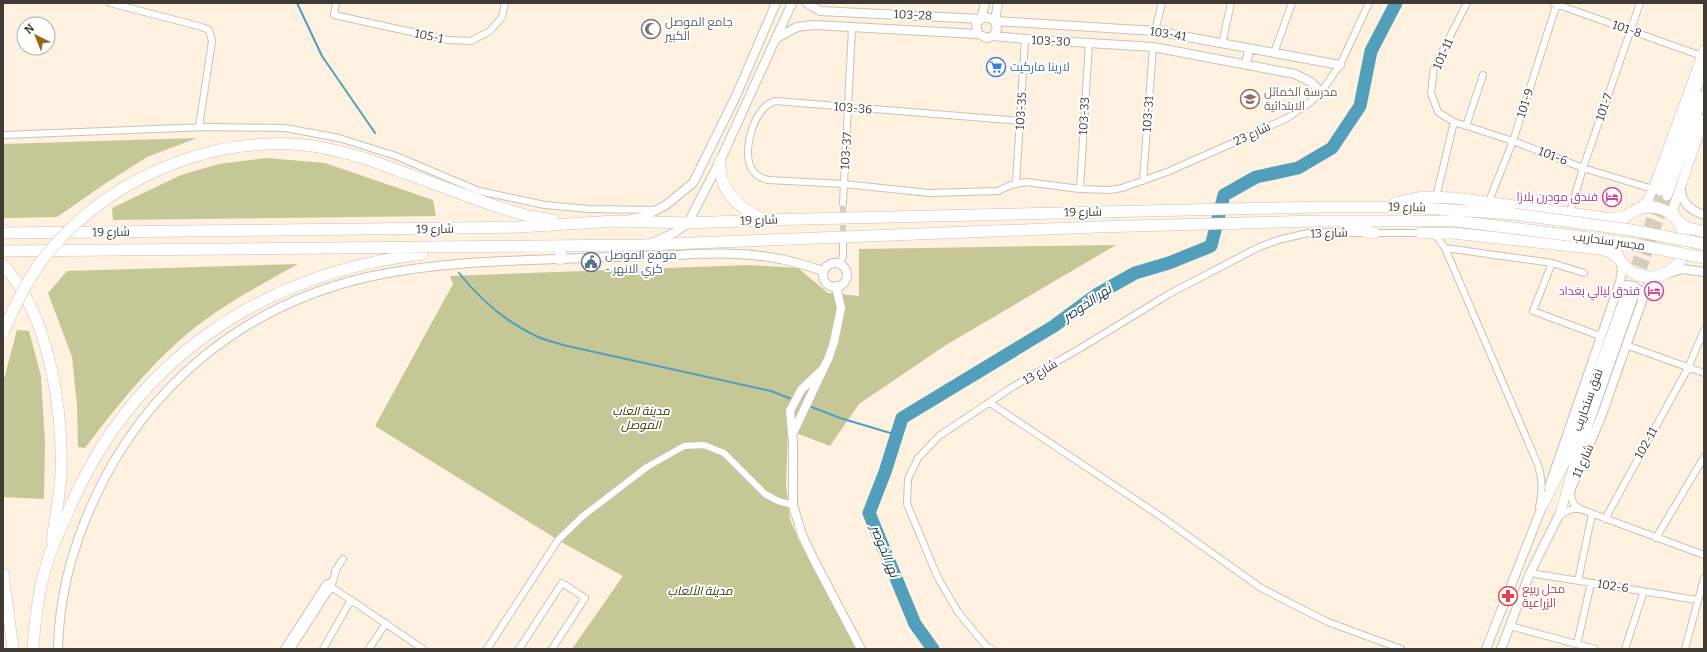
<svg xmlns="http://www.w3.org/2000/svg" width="1707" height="652" font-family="Bitter,Cairo,serif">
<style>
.green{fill:#c5c896}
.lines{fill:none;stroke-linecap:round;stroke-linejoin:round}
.stream{stroke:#529fbb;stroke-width:2}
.river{stroke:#529fbb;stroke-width:13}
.street-tunnel{stroke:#d8ccbe;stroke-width:6;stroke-dasharray:6 3;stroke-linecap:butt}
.primary-tunnel{stroke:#d8ccbe;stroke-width:9;stroke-dasharray:9 4.5;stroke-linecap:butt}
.street-casing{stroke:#cdc2b1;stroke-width:8}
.secondary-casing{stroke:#cdc2b1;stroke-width:10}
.primary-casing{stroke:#cdc2b1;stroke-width:10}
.highway-casing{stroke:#cdc2b1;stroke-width:12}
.street{stroke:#fff;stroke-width:6}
.secondary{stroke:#fff;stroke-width:8}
.primary{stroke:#fff;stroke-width:9}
.highway{stroke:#fff;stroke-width:11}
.highway-bridge-casing{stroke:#cdc2b1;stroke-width:12;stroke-linecap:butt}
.highway-bridge{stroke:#fff;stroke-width:11}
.labels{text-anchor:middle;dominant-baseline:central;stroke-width:4;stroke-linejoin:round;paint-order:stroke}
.street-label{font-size:12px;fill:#3f3a34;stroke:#fff}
.worship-label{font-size:12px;fill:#5b616d;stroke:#fff;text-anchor:start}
.shop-label{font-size:12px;fill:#366cbe;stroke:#fff;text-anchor:start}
.education-label{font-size:12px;fill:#785e54;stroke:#fff;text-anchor:start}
.hotel-label{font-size:12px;fill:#b23c85;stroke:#fff;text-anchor:end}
.service-label{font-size:12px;fill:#4e5e75;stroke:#fff;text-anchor:start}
.park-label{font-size:12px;font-style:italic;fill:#373802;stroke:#fff}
.health-label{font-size:12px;fill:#be3a42;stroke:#fff;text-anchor:start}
.water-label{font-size:13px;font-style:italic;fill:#103541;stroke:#fff}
</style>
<rect width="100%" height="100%" fill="#fef1e0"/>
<path class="green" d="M197,138L147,157L103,185L57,217L3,218V144Z
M266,158L325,163L433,200L436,216L113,220L112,208L181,175L219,164Z
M1116,245L946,345L859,404L830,446L788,430L786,484L790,519L799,541L857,649H572L623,576L563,543L375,426L453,284L450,276L750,265L798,268L828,293L859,296V249Z
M298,264C257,287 215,309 180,340C144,372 114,410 85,448L78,447L77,405L72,357L48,293L67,271Z
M17,330L29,331L41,376L45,442L44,499L3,497L4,379Z"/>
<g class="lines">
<path class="stream" d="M297,3L322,56L375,133
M459,273C479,298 506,322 536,336C544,340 554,342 563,345L771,391L794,400
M809,406L840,418L897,435"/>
<path class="river" d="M933,649L915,624L869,513L885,472L902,418L1054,326L1096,295L1135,273L1169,263L1211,246L1224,195L1256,177L1298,168L1332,148L1360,106L1371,51L1396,3"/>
<path class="street-tunnel" d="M843,240V203"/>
<path class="primary-tunnel" d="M1627,291L1660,191
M1634,294L1667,196"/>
<defs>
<path id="street" d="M110,3L202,27L209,30L212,41L199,127
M336,3L334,15L448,40L471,41L490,31L502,17L505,3
M1467,3L1434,68L1431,93L1438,112L1454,122L1513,141L1583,168L1653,189
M1553,3L1702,56
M1155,31L1162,3
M1222,44L1231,3
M1274,53L1292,3
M1020,121L776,101C755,105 743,147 750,165C753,174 760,178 768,180L844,184L929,193L998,191L1011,185L1026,182L1080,189L1110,190L1122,188L1167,172L1242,139L1287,118L1308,104L1321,92L1340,65L1369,3
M1466,126L1483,75
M3,135L207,127L285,128L339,138L396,156L479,191L545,205L589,209L654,210
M1143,181L1153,47
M1016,183L1025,39
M1080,189L1089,42
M1436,197L1454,122
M1489,201L1513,141L1557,3
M843,203L852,28
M1570,212L1583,168L1640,3
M1371,233H1422
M1431,234L1437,237L1445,248L1538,465C1543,480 1543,492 1539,507
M1445,248L1552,263L1584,273
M1552,263L1533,311L1600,336
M840,264L843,256V243
M1626,345L1704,373
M990,403L1160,516L1261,588L1328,622L1401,649
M1572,487C1570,497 1571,503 1580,509L1704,555
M1560,515L1572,509H1580
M1605,519L1688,368L1704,330
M1656,538L1704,457
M337,568L331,587L351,600
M335,571L343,559
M1530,573L1697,600
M1578,581L1592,514
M1510,626L1595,649
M1577,644L1591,583
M284,649L326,584L331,582V587L291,649
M323,649L351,600L423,649
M369,649L386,623
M487,649L558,540L583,516L647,467L684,446L704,445L724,453L765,494L778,501L793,505
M519,649L562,583L585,598L552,649
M992,649L986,646L958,612L938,578L907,504L908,479L918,458L939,436L1014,386L1079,349L1169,294L1259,247L1278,240L1312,232L1360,233
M1625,649L1644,591
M1685,649L1704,578"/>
<path id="secondary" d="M807,3L820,11L981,19L987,17L995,21L1155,31L1340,65
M978,34L976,24L981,19L985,3
M993,36L997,29L995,21L998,3
M777,38L797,27L814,25L978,34L987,38L993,36L1025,39L1153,47L1295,74L1311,82L1321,92
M1246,65L1249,49
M1681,187C1681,203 1690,210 1704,215
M633,218L643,217L666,205L693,183L736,96L776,3
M652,243L674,233L688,223L720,161L792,3
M823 275a12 12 0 1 1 24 0a12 12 0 1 1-24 0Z
M1665,274L1683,269L1704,272
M1617,291L1627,285L1634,286L1640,291L1642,300
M823,369L801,390L790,411L793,443V505L802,535L814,560L861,649
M793,433L829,357L834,342L841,308L836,286
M1549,487L1620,282L1622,269L1620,260
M1570,491L1601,417L1647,287L1653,280L1662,275
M58,649C59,598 72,548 93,502C145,386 244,305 368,277C438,261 513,261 584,258C615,257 646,256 678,255C713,253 750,252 785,260C798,263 811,267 823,271
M1486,649L1544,502
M1501,649L1530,573L1562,509"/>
<path id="primary" d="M1660,191L1704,68
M1667,196L1704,95
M1637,210L1648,200L1653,189L1704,50
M1676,218L1673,213L1674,206L1704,119
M1542,507L1566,461L1627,291
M1560,514L1574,465L1634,294"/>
<path id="highway" d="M364,158L495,206L528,216L553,220
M720,161C718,191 738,208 763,219
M1395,203L1422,197L1455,198L1613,219L1627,216
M1615 242a35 35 0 1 1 70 0a35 35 0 1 1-70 0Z
M1679,222L1685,227L1704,232
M1345,223L1360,230L1374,233
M3,233L451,228L519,227L616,221L688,223L763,220L1320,207H1406L1514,214
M1421,233H1453L1600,249L1611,252L1619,259
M3,251L643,245L1096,227L1318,221H1455L1513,228
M560,259L561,246
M3,265C49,314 63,409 61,473C60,496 55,518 52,540
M3,574L13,649
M33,649C35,617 39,584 50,554C55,540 62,526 68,512C132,360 261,274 422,254"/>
</defs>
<use href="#street" class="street-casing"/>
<use href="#secondary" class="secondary-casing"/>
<use href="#primary" class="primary-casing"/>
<use href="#highway" class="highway-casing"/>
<use href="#street" class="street"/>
<use href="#secondary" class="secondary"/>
<use href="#primary" class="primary"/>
<use href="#highway" class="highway"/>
<defs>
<path id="highway-bridge" d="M1514,214L1631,230L1704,244
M1513,228L1628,243L1704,258
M3,332C14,308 25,284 40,263C101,182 204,136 305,145C325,147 345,153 364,158"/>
</defs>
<use href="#highway-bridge" class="highway-bridge-casing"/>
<use href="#highway-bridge" class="highway-bridge"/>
</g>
<defs>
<symbol id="mosque-ring" viewBox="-11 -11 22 22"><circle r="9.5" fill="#fff" stroke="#6b7280" stroke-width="1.5"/><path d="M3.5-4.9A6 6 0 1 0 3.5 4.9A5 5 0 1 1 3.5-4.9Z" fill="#6b7280"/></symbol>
<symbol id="supermarket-ring" viewBox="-11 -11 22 22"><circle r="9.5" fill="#fff" stroke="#3f7fe0" stroke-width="1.5"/><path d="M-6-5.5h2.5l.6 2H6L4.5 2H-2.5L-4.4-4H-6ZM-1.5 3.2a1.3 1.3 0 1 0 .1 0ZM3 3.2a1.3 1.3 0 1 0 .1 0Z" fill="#3f7fe0"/></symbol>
<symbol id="school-ring" viewBox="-11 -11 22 22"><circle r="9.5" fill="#fff" stroke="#8d6e63" stroke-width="1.5"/><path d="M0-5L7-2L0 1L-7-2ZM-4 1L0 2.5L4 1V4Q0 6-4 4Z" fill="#8d6e63"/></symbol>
<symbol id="hotel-ring" viewBox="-11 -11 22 22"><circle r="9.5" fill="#fff" stroke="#d1479c" stroke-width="1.5"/><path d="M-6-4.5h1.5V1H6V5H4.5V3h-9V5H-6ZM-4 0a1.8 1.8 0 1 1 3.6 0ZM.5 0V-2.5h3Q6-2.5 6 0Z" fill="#d1479c"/></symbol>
<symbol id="civic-ring" viewBox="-11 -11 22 22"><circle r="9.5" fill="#fff" stroke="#5c6f8a" stroke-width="1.5"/><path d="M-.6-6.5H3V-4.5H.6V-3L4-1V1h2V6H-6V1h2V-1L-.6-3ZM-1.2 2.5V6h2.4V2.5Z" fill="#5c6f8a"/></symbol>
<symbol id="pharmacy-ring" viewBox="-11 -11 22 22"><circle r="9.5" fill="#fff" stroke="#e0444e" stroke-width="1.5"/><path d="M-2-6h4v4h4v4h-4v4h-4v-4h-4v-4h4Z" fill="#e0444e"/></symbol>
</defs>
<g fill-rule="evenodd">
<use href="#mosque-ring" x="640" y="18" width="22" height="22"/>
<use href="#supermarket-ring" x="985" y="56" width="22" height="22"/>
<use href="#school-ring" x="1239" y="88" width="22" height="22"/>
<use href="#hotel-ring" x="1601" y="186" width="22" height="22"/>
<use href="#civic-ring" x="580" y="251" width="22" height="22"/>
<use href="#hotel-ring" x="1643" y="280" width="22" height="22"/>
<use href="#pharmacy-ring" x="1497" y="585" width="22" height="22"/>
</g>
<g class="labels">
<g class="street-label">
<text transform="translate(913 15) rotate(3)">103-28</text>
<text transform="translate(1627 29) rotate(19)">101-8</text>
<text transform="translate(1168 34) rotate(9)">103-41</text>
<text transform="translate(429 36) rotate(12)">105-1</text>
<text transform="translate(1051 41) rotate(3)">103-30</text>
<text transform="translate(1443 54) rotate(-66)">101-11</text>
<text transform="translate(1525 103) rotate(-72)">101-9</text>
<text transform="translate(1604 107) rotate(-71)">101-7</text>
<text transform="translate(853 108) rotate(5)">103-36</text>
<text transform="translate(1021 111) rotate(-86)">103-35</text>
<text transform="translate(1148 114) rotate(-86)">103-31</text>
<text transform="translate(1084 116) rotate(-87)">103-33</text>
<text transform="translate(1252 134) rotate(-25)">شارع 23</text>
<text transform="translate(846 151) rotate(-86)">103-37</text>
<text transform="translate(1553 156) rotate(21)">101-6</text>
<text transform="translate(1407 207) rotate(1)">شارع 19</text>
<text transform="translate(1083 212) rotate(-1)">شارع 19</text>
<text transform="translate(759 220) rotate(-2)">شارع 19</text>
<text transform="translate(435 229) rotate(-1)">شارع 19</text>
<text transform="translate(111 232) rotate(-1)">شارع 19</text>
<text transform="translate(1329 233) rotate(-2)">شارع 13</text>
<text transform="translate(1609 241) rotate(8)">مجسر سنحاريب</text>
<text transform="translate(1040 372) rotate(-30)">شارع 13</text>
<text transform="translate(1588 400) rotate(-70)">نفق سنحاريب</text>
<text transform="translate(1646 443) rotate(-61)">102-11</text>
<text transform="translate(1583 461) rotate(-66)">شارع 11</text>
<text transform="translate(1613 586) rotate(9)">102-6</text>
</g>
<g class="worship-label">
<text x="665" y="22">جامع الموصل<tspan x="665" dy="14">الكبير</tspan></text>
</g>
<g class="shop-label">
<text x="1010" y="67">لارينا ماركيت</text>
</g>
<g class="education-label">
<text x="1264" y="92">مدرسة الخمائل<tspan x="1264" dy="14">الابتدائية</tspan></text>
</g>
<g class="hotel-label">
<text x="1598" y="197">فندق مودرن بلازا</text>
<text x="1640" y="291">فندق ليالي بغداد</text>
</g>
<g class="service-label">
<text x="605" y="255">موقع الموصل<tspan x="605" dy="14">- كري الانهر</tspan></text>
</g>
<g class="park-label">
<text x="641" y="411">مدينة العاب<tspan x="641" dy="14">الموصل</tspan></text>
<text x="700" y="591">مدينة الألعاب</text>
</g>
<g class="health-label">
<text x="1522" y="589">محل ربيع<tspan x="1522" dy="14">الزراعية</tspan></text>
</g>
<g class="water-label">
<text transform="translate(1087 303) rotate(-34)">نهر الخوصر</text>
<text transform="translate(885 551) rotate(68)">نهر الخوصر</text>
</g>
</g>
<rect width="1707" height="652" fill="none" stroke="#3f3a34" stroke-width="8"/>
<g transform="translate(36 36) rotate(317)"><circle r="19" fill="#ffffff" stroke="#b2b0ae"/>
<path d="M0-3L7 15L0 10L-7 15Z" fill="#966817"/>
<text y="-6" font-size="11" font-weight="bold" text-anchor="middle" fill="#3f3a34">N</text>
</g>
</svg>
